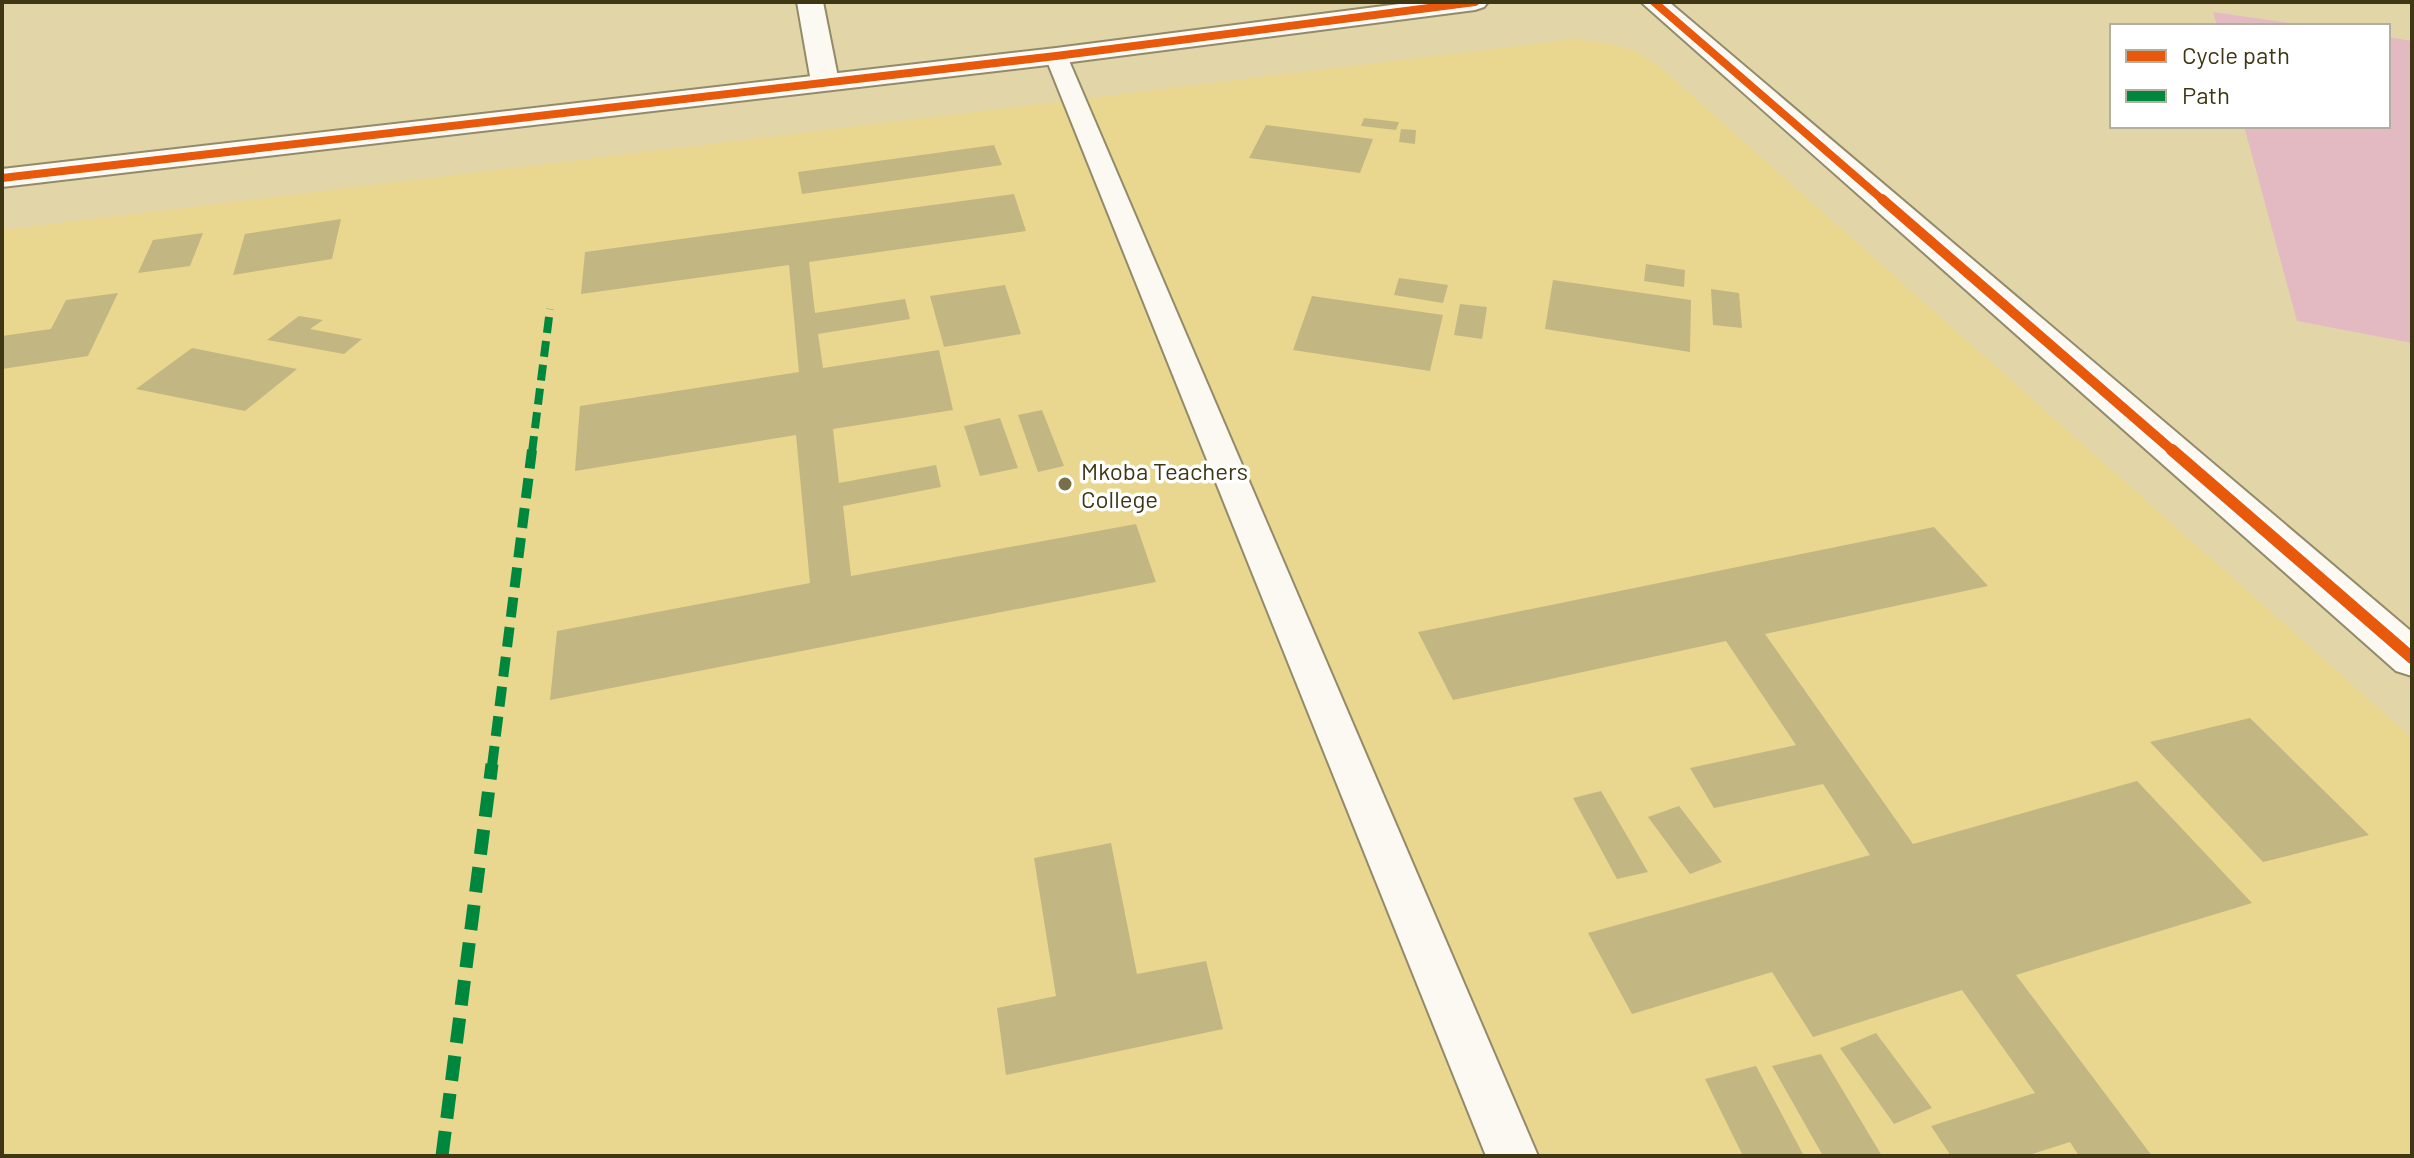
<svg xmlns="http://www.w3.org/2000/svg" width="2414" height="1158" font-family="Barlow,sans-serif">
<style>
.built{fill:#e9d78f}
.green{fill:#e3bac1}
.building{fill:#c2b683}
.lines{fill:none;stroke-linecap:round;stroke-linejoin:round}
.lane-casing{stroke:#928a69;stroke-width:4}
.street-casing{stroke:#928a69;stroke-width:4}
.secondary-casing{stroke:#928a69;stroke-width:4}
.lane{fill:#fbf9f2;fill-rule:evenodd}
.street{fill:#fbf9f2;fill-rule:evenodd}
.secondary{fill:#fbf9f2;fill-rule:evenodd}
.quiet-far2{stroke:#00873e;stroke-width:8;stroke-dasharray:16 8;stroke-linecap:butt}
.quiet-far1{stroke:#00873e;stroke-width:10;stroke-dasharray:20 10;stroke-linecap:butt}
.quiet{stroke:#00873e;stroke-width:13;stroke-dasharray:25 13;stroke-linecap:butt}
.cycleway-far2-casing{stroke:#fff;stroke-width:11}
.cycleway-far1-casing{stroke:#fff;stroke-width:14}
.cycleway-casing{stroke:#fff;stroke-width:17}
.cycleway-far2{stroke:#e8590c;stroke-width:8}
.cycleway-far1{stroke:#e8590c;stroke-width:10}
.cycleway{stroke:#e8590c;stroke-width:12}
.poi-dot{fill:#786e47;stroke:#fff;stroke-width:3}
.labels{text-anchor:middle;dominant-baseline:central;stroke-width:7;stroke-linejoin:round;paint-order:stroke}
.poi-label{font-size:24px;fill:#3f3613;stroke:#fff;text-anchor:start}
</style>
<rect width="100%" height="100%" fill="#e2d6a8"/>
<path class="built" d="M1575,39L1616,45L1635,51L1659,66L2412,738V1156H2V230Z"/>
<path class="green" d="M2213,12L2310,26H2217Z
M2388,37L2412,41V343L2297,321L2244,126H2388Z"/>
<path class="building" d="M1364,118L1399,122L1396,130L1361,126Z
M1266,125L1373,139L1360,173L1249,158Z
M1401,129L1416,130L1415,144L1399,142Z
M994,145L1002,165L802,194L798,172Z
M1014,194L1026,231L809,262L815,313L905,299L910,319L818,334L823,368L939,350L953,410L833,429L839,483L936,465L941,487L843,506L851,576L1136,524L1156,582L550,700L557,631L810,583L796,435L575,471L580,406L799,372L789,265L581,294L585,252Z
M341,219L332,259L233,275L245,234Z
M203,233L190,266L138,273L153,240Z
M1646,264L1685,270L1684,287L1644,281Z
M1399,278L1448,285L1443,303L1394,295Z
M1553,280L1691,300L1690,352L1545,329Z
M1005,285L1021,334L944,347L930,296Z
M1711,289L1739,293L1742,328L1713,325Z
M118,293L88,356L2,369V336L51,329L66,300Z
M1312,296L1443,315L1430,371L1293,350Z
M1460,304L1487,307L1482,339L1454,335Z
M299,316L323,320L310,329L362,339L344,354L267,340Z
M192,348L297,369L245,411L136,389Z
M1042,410L1064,466L1038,472L1018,415Z
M1000,418L1018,468L980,476L964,426Z
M1934,527L1988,586L1765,634L1913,844L2137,781L2252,903L2016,975L2152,1156H2079L2070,1142L2026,1156H1951L1931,1126L2035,1093L1962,990L1813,1037L1772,972L1632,1014L1588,933L1870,855L1823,784L1714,808L1690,768L1796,745L1726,641L1453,700L1418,632Z
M2250,718L2369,835L2263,862L2150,742Z
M1601,791L1648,872L1617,879L1573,798Z
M1679,806L1722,862L1690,874L1648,817Z
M1111,843L1137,974L1206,961L1223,1029L1006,1075L997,1008L1056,996L1034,858Z
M1876,1033L1932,1108L1894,1124L1840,1048Z
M1821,1054L1882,1156H1823L1772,1066Z
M1756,1066L1804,1156H1743L1705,1079Z"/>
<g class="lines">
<defs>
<path id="lane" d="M1056,49L1067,56L1538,1156H1486L1045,56Z"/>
<path id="street" d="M797,2H823L839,82L835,88L825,90L815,88L811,82Z
M1641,2H1669L2412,632V676L2396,671Z"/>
<path id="secondary" d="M1415,2H1488L1484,7L1475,10L1056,64L2,187V169L1056,48Z"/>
</defs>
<use href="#lane" class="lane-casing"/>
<use href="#street" class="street-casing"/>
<use href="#secondary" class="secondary-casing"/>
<use href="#lane" class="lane"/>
<use href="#street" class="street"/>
<use href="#secondary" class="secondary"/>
<path class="quiet-far2" d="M532,452L550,309"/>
<path class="quiet-far1" d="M492,766L532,450"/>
<path class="quiet" d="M442,1156L492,764"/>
<defs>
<path id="cycleway-far2" d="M1654,2L1884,201
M2,178L1056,56L1475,2"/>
<path id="cycleway-far1" d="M1882,199L2174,452"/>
<path id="cycleway" d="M2172,450L2412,658"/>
</defs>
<use href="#cycleway-far2" class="cycleway-far2-casing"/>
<use href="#cycleway-far1" class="cycleway-far1-casing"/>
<use href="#cycleway" class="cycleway-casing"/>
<use href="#cycleway-far2" class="cycleway-far2"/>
<use href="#cycleway-far1" class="cycleway-far1"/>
<use href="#cycleway" class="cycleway"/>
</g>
<circle class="poi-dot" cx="1065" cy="484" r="8"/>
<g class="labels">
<g class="poi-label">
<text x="1081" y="470">Mkoba Teachers<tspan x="1081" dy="28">College</tspan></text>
</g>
</g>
<rect width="2414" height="1158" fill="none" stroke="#3f3613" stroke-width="8"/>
<rect x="2110" y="24" width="280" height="104" fill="#ffffff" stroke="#b2afa1" stroke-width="2"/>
<rect x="2126" y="50" width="40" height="12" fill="#e8590c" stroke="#b2afa1" stroke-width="2"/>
<text x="2182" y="64" font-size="24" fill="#3f3613">Cycle path</text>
<rect x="2126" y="90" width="40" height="12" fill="#00873e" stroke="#b2afa1" stroke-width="2"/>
<text x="2182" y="104" font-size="24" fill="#3f3613">Path</text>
</svg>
